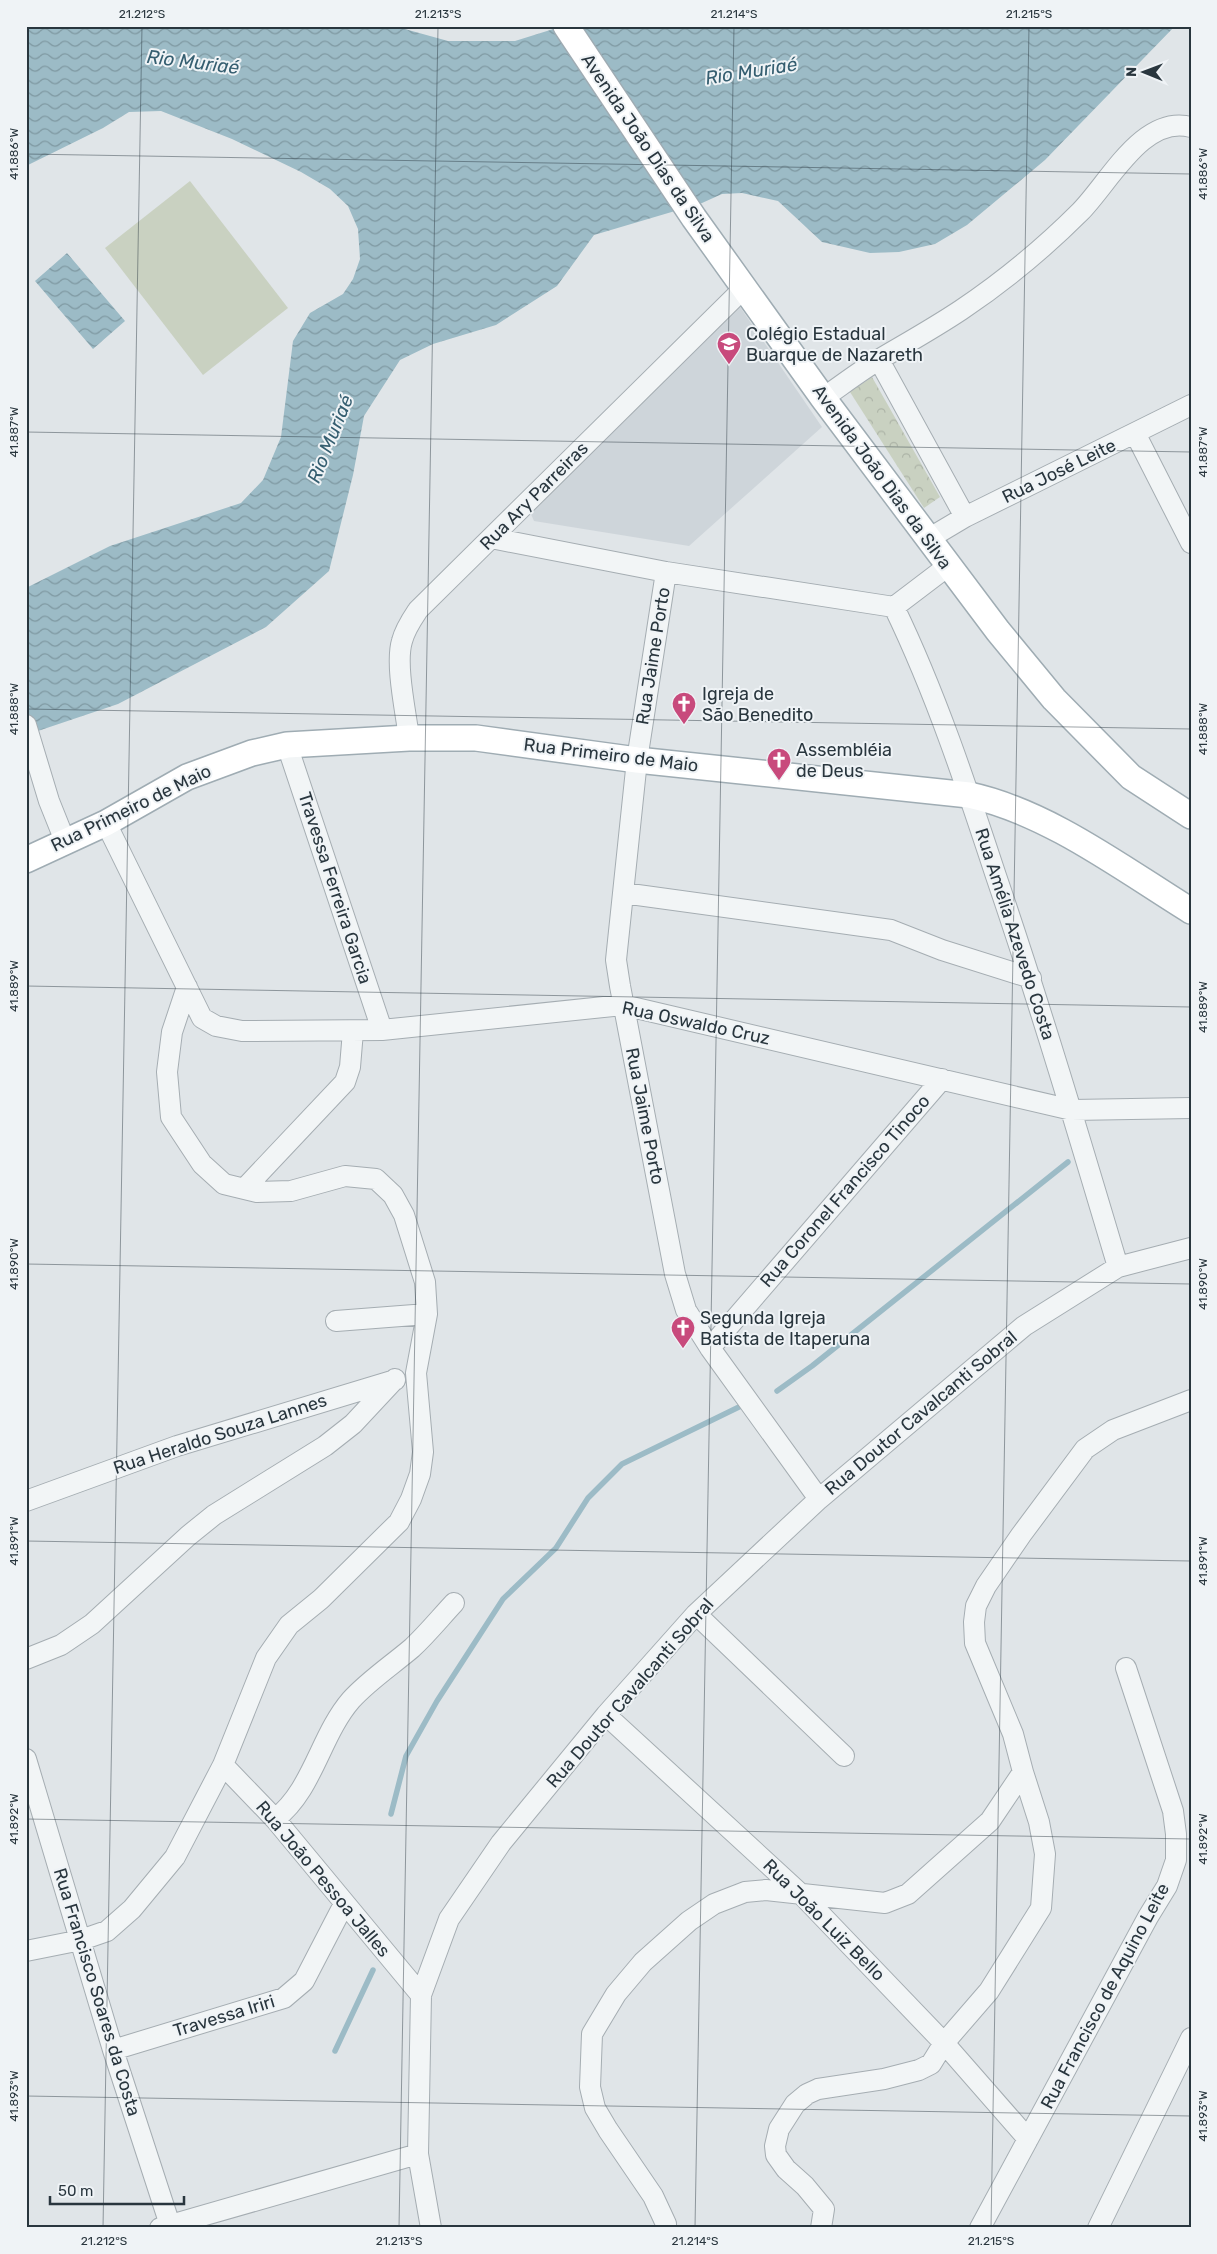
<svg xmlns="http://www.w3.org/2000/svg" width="1217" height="2254" font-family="Rubik,sans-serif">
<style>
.built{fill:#ced5da}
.park{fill:url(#park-crowns)}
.pitch{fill:#c9d1c1}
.water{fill:url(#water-waves)}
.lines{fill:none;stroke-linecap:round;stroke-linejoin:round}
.stream{stroke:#9cbbc6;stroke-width:5.5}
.minor-casing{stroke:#a5adb2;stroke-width:22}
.major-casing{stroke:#9facb3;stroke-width:28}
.minor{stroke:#f2f5f6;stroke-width:20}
.major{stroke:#fff;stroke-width:25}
.ticks{fill:none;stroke:#29363e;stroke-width:1;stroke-opacity:0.45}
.labels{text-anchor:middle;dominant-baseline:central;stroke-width:4;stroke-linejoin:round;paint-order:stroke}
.street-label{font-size:18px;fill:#29363e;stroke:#eff3f6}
.poi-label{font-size:18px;fill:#29363e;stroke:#eff3f6;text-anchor:start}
.water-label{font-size:19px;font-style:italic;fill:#355e70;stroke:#eff3f6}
.neatline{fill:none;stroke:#29363e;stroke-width:2}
.ticks-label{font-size:12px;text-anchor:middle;fill:#29363e}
</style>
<defs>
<pattern id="park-crowns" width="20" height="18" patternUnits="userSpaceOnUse" patternTransform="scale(1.25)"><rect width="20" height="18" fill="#c9d1c1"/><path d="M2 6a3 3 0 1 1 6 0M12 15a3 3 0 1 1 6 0" fill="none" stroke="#adb4a7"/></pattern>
<pattern id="water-waves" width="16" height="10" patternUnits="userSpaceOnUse" patternTransform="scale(1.25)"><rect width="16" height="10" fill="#9cbbc6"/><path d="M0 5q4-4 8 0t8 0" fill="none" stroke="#7f99a2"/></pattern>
</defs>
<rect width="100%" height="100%" fill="#e0e5e8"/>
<path class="built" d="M738,304L822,427L689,546L534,521L530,512Z"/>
<path class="park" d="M872,377L940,497L924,508L850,392Z"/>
<path class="pitch" d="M190,181L288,308L203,375L105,248Z"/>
<path class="water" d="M26,26H394L448,41H515L563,26H1175L1045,160L967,225L935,244L899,252L870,253L822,242L778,201L742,193L722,194L702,203L594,235L557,286L496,325L433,344L400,360L364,416L353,475L329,571L266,627L118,704L26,735V588L110,546L241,503L263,480L281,437L293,341L310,313L343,294L353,279L360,259L358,229L348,206L330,189L301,172L232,139L161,111L129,112L103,128L26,166Z
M67,253L125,321L93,349L35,281Z"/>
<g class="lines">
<path class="stream" d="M777,1391L812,1366L1068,1162
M391,1814L406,1756L437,1701L503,1599L556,1548L588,1498L622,1464L741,1406
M335,2051L373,1970"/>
<defs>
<path id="minor" d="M879,360L965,517
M823,398C842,385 860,371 880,359C907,343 934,328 961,310C1004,281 1044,248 1080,212C1109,183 1143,114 1191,127
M1135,433L1191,543
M491,538L666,572L894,607L948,566
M928,539L965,517L1191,405
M666,572L637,760L616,960L620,986L675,1274L686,1310L710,1348L819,1499
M894,607C936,694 966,785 996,876C1040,1005 1079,1136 1118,1267
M26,725L49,801L65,841
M409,738C406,713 395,664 402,641C405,629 412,619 418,610L744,288
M287,745L382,1030
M106,823L202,1018L216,1026L242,1031L382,1030L623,1005L1072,1110L1191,1108
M623,893L891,930L942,950L1031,978
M244,1189L345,1082L350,1067L353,1031
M336,1321L427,1314
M710,1348L942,1079
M26,1501L177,1446L395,1380
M696,1614L844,1756
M26,1659L61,1645L92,1624L188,1536L214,1515L325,1446L353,1424L395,1379
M606,1715L803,1896L944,2043L1028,2139
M26,1759L113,2050L170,2225
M223,1765L275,1819L421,1995
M275,1819C313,1790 320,1736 351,1700C368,1681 392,1665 412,1648C427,1634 440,1618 454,1603
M26,1951L81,1940L107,1931L132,1909L175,1857L223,1765L266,1658L289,1625L321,1599L399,1522L411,1499L420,1474L423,1452L416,1373L427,1314L425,1282L404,1215L393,1195L376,1179L345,1176L291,1191L257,1192L224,1184L202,1164L171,1117L167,1072L172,1032L187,987
M113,2050L284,1998L304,1981L344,1904
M160,2228L418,2154
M431,2228L418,2154L421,1995L449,1919L501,1843L606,1715L696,1614L819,1499L1024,1326L1118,1267L1191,1248
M666,2228V2224L653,2196L608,2130L595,2108L590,2087L592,2034L616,1994L643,1962L689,1921L714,1904L745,1892L766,1890L885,1903L908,1894L990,1821L1023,1772L1013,1734L975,1643L974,1622L976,1606L986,1586L1021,1535L1085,1449L1113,1430L1191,1400
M821,2228L824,2209L805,2186L786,2169L776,2155L775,2146L779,2129L795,2104L807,2094L818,2089L884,2079L919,2070L931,2064L944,2043L989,1991L1041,1908L1045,1854L1039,1822L1023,1772
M980,2228L1148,1917L1167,1886L1176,1860V1834L1173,1811L1126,1668
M1098,2228L1191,2038"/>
<path id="major" d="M566,26L694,218L823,398L998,631L1054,699L1131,777L1191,816
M26,860L106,823L187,777L252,753L287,745L409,738H476L637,760L969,795C1048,812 1123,869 1191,911"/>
</defs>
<use href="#minor" class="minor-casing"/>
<use href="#major" class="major-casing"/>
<use href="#minor" class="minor"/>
<use href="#major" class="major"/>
</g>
<path class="ticks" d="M26,154L1191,174M26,432L1191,452M26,709L1191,729M26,986L1191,1007M26,1264L1191,1284M26,1541L1191,1561M26,1819L1191,1839M26,2096L1191,2116M103,2228L142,26M399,2228L438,26M695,2228L734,26M991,2228L1029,26"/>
<defs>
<symbol id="school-pin" viewBox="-11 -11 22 30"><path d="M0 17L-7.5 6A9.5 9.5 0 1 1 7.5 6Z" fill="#c84a7c" stroke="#eff3f6"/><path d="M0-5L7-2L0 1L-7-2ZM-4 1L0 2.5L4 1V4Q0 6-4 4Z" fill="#fff"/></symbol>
<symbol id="church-pin" viewBox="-11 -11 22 30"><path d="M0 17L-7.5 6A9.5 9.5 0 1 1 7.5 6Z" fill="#c84a7c" stroke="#eff3f6"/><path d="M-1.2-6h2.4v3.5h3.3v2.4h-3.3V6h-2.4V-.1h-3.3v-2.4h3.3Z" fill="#fff"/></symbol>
</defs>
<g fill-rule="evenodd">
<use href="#school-pin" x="715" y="330" width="28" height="38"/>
<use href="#church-pin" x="670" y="690" width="28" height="38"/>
<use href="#church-pin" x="765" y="746" width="28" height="38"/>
<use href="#church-pin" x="669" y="1314" width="28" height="38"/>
</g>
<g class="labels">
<g class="street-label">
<text transform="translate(648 148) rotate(56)">Avenida João Dias da Silva</text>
<text transform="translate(1059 471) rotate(-26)">Rua José Leite</text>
<text transform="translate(882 477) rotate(54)">Avenida João Dias da Silva</text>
<text transform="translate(534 496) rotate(-45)">Rua Ary Parreiras</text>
<text transform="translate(653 656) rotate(-81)">Rua Jaime Porto</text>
<text transform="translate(611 755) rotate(7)">Rua Primeiro de Maio</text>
<text transform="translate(131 808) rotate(-26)">Rua Primeiro de Maio</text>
<text transform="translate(335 888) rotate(72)">Travessa Ferreira Garcia</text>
<text transform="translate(1015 934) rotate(72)">Rua Amélia Azevedo Costa</text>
<text transform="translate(696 1023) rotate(12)">Rua Oswaldo Cruz</text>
<text transform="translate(645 1116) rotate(79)">Rua Jaime Porto</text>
<text transform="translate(845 1191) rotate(-49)">Rua Coronel Francisco Tinoco</text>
<text transform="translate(921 1413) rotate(-40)">Rua Doutor Cavalcanti Sobral</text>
<text transform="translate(220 1434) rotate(-18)">Rua Heraldo Souza Lannes</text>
<text transform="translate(630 1693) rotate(-49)">Rua Doutor Cavalcanti Sobral</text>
<text transform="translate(323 1879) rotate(50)">Rua João Pessoa Jalles</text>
<text transform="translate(824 1920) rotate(45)">Rua João Luiz Bello</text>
<text transform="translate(97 1992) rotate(73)">Rua Francisco Soares da Costa</text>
<text transform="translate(1105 1996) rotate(-62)">Rua Francisco de Aquino Leite</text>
<text transform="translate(224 2016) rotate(-17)">Travessa Iriri</text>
</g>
<g class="poi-label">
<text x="746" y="334">Colégio Estadual<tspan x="746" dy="21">Buarque de Nazareth</tspan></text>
<text x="702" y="694">Igreja de<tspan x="702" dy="21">São Benedito</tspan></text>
<text x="796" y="750">Assembléia<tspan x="796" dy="21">de Deus</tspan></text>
<text x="700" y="1318">Segunda Igreja<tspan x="700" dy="21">Batista de Itaperuna</tspan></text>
</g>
<g class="water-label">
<text transform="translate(193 62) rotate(7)">Rio Muriaé</text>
<text transform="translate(751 71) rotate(-9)">Rio Muriaé</text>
<text transform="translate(330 439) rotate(-68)">Rio Muriaé</text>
</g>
</g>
<rect width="1217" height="2254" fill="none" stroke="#eff3f6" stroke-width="55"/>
<g transform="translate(1144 72) rotate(271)" stroke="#eff3f6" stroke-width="4" paint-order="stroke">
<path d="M0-4L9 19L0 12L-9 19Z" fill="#29363e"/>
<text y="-8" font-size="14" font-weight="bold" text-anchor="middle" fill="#29363e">N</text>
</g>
<path d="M50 2196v8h134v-8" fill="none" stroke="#29363e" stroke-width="2.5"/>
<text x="58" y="2196" font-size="15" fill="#29363e" stroke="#eff3f6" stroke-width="4" paint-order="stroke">50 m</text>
<rect x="28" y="28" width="1162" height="2198" class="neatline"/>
<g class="ticks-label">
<text x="142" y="18">21.212°S</text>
<text x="438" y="18">21.213°S</text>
<text x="734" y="18">21.214°S</text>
<text x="1029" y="18">21.215°S</text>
<text transform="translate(14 154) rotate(-90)" y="4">41.886°W</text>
<text transform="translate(1203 174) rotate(-90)" y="4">41.886°W</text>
<text transform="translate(14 432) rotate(-90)" y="4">41.887°W</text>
<text transform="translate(1203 452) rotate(-90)" y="4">41.887°W</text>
<text transform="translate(14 709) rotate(-90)" y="4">41.888°W</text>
<text transform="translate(1203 729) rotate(-90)" y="4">41.888°W</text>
<text transform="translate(14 986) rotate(-90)" y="4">41.889°W</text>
<text transform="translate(1203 1007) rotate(-90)" y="4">41.889°W</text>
<text transform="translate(14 1264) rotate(-90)" y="4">41.890°W</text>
<text transform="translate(1203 1284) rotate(-90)" y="4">41.890°W</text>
<text transform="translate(14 1541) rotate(-90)" y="4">41.891°W</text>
<text transform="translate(1203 1561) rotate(-90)" y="4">41.891°W</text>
<text transform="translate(14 1819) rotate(-90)" y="4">41.892°W</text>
<text transform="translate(1203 1839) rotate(-90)" y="4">41.892°W</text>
<text transform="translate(14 2096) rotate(-90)" y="4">41.893°W</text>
<text transform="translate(1203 2116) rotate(-90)" y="4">41.893°W</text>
<text x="104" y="2245">21.212°S</text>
<text x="399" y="2245">21.213°S</text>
<text x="695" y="2245">21.214°S</text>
<text x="991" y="2245">21.215°S</text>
</g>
</svg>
